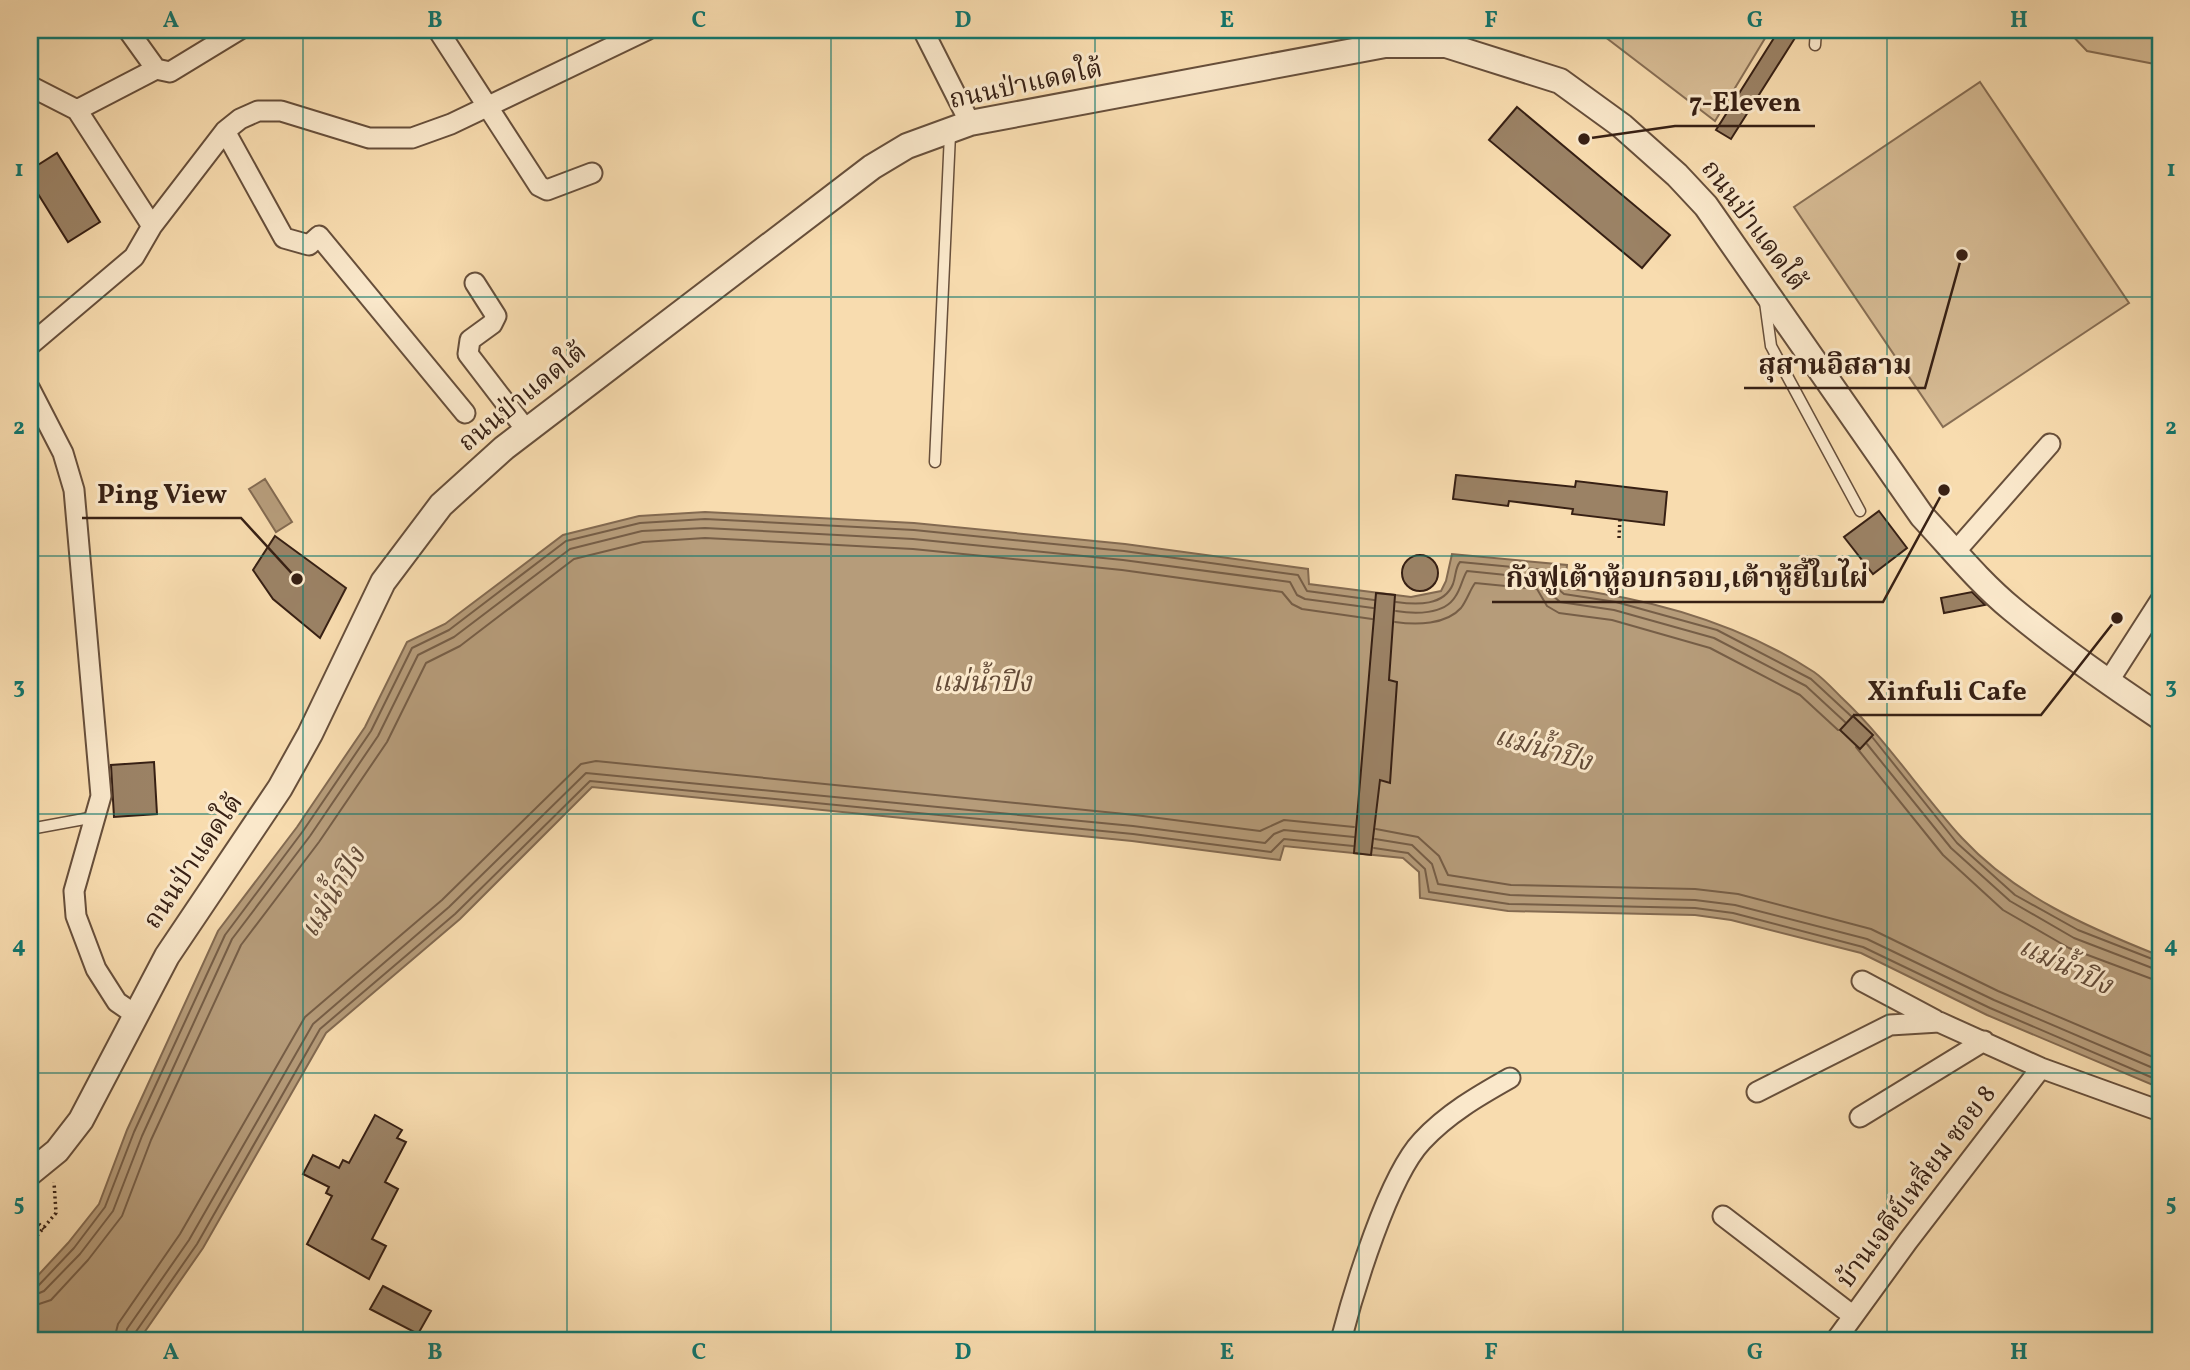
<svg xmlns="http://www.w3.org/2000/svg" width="2190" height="1370" font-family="Vollkorn,'Noto Serif Thai',serif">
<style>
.green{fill:#d7bc95;stroke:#876e54;stroke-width:2}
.water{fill:#b69c7a;stroke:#836a51;stroke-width:2}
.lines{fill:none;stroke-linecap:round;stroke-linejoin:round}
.shore{stroke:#765e47;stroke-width:2}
.building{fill:#9b8265;stroke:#372014;stroke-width:2}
.service-casing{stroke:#674f3b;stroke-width:13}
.minor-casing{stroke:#674f3b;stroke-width:23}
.tertiary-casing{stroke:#674f3b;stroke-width:28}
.path{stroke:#372014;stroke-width:3.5;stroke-dasharray:2 3.5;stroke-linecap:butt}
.service{stroke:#fae8cb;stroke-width:10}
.minor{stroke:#fae8cb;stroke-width:19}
.tertiary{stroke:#fae8cb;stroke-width:24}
.grid{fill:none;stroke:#0f766e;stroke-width:2;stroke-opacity:0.55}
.labels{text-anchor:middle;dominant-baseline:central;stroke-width:6;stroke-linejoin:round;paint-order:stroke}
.street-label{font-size:26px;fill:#372014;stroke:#fae8cb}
.water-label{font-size:28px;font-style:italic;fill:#634b38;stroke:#fae8cb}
.leader{fill:none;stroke:#372014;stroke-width:2.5}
.callout-dot{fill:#372014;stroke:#fae8cb;stroke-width:2.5}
.callout-label{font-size:28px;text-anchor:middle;font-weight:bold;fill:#372014;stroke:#fae8cb;stroke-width:6;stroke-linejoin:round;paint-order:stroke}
.neatline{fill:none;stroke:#0f766e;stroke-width:2.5}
.grid-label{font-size:23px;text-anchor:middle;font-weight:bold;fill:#0f766e}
</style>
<rect width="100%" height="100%" fill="#f8dcaf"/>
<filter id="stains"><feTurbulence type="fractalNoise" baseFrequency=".00286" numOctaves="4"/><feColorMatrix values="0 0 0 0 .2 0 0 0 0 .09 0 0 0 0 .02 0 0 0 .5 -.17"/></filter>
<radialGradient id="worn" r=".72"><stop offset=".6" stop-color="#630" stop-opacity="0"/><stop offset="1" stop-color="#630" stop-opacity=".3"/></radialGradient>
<path class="green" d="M1596,30H1770L1715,121Z
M2067,30H2160V65L2087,51Z
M1980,82L2129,303L1943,427L1794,207Z"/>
<path class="water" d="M265,479L292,522L276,532L249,489Z
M705,512L914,523L1125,544L1308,569L1309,584L1411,597L1441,591L1446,581L1452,554L1567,565L1565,588C1652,599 1740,624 1814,672C1824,679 1833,689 1841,697C1887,740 1920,792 1962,838C2017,897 2087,927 2160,956V1088L1987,1015L1861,953L1731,920L1695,915L1508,911L1420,898L1419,872L1403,858L1284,846L1280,860L1132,841L592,787L460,919L326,1033L203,1248L139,1340H30V1284L68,1243L99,1204L127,1130L218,931L297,827L365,727L407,642L445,624L563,535L639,516Z"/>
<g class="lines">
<path class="shore" d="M1396,602C1417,605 1444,606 1453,584C1456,576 1455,568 1460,562L1556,571L1558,589L1564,594L1616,602L1717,630L1811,679L1851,716
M1396,611C1414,614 1444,615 1455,597C1461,589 1462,579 1467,571L1547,579L1551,594L1560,602L1614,610L1714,638L1806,686L1845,722
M1395,622C1416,625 1446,625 1461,608C1467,600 1470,590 1475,583L1537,589L1547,606L1559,613L1612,620L1710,648L1800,695L1838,730
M1873,738L1957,843L2015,895L2078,930L2160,962
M1867,744L1951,848L2010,901L2074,938L2160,971
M1856,747L1943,855L2003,910L2069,948L2160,982
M1376,829L1418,837L1439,856L1448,875L1511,885L1695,889L1738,894L1871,929L1998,991L2160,1060
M1375,839L1412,845L1432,864L1438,884L1510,895L1695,900L1735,905L1867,939L1994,1000L2160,1071
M1374,848L1408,853L1425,869L1429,892L1509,904L1695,908L1733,913L1863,947L1990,1008L2160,1081
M30,1288L38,1286L74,1248L105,1207L134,1132L225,935L303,831L371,731L412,648L449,630L566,541L640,523L705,519L914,530L1124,551L1298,575L1307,591L1374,600
M30,1297L44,1291L80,1254L113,1211L142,1136L232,939L310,836L378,736L418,655L454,637L570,549L642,531L705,528L913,539L1123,560L1290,582L1297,595L1305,599L1373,608
M30,1307L51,1300L88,1260L122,1216L151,1140L241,945L319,842L387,742L426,663L460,646L574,559L643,542L705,538L913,549L1122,570L1282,592L1292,604L1302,609L1372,619
M114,1340L118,1324L180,1234L305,1017L442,900L581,764L596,761L1135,815L1260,831L1284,820L1354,827
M125,1340L127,1329L189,1240L313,1024L449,907L586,773L1133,826L1265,843L1274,834L1284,830L1354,837
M134,1340L135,1333L197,1244L320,1029L455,914L590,781L1133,834L1271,852L1284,839L1353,846"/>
</g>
<path class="building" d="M1779,30L1795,38L1731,139L1716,130Z
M1517,107L1670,235L1642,268L1489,140Z
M57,153L100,222L68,242L30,181V170Z
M1456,475L1575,487L1576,481L1667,492L1664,525L1572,514L1573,509L1509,501L1508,506L1453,499Z
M1879,511L1907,548L1873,574L1844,537Z
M275,536L346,588L320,638L273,599L253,570Z
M1402 573a18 18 0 1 1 36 0a18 18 0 1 1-36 0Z
M1972,592L1985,605L1944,613L1941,598Z
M1376,593L1395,595L1389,680L1397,682L1390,783L1380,780L1371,855L1354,853Z
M1853,716L1873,735L1860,749L1840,730Z
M154,762L157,814L114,817L111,765Z
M375,1115L402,1130L397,1138L406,1142L385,1182L398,1189L372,1239L386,1246L369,1279L307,1244L332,1196L326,1193L329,1187L303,1174L313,1155L339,1168L343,1160L349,1163Z
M383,1286L431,1311L418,1334L370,1309Z"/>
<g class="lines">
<defs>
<path id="service" d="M1815,45L1816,30
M1765,302L1771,346L1860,511
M935,462L950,134
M30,829L95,817"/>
<path id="minor" d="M128,30L156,69
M438,30L539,186L547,190L592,173
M923,30L970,123
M30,86L77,110L152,226L134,257L30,345
M77,110L156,69L170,72L239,30
M225,131L284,238L309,245L319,236L465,413
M152,226L225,131L240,119L258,111H281L369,138H412L451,124L647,30
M475,283L496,316L492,324L470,340L468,354L527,431
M30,389L63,453L74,490L101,796L74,891L76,916L96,969L117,1002L136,1015
M1955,552L2050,444
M2108,682L2160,601
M1862,981L1935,1020
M1757,1092L1890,1025L1939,1022L2041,1068L2160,1111
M1860,1117L1984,1041
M1723,1216L1852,1315
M1341,1340C1354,1290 1388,1177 1422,1141C1447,1114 1478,1096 1510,1078
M1836,1340L1908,1241L2041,1068"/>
<path id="tertiary" d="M30,1173L57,1151L81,1120L167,956L280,788L310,734L383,582L441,505L504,448L872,167L907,146L970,123L1385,45H1446L1560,81L1622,126L1677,175L1706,206L1922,516C1951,547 1979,582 2012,609C2059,648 2109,683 2160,717"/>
</defs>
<use href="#service" class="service-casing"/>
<use href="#minor" class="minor-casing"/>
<use href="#tertiary" class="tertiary-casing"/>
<path class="path" d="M1619,538L1620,519
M30,1198L38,1223L44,1229
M30,1244L56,1213L54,1182"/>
<use href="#service" class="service"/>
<use href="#minor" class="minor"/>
<use href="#tertiary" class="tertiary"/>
</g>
<path class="grid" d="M303,30V1340M567,30V1340M831,30V1340M1095,30V1340M1359,30V1340M1623,30V1340M1887,30V1340M30,297H2160M30,556H2160M30,814H2160M30,1073H2160"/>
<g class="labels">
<g class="street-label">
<text transform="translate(1026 85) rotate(-12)">ถนนป่าแดดใต้</text>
<text transform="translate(1753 226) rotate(53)">ถนนป่าแดดใต้</text>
<text transform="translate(523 398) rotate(-39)">ถนนป่าแดดใต้</text>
<text transform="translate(194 862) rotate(-56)">ถนนป่าแดดใต้</text>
<text transform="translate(1917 1187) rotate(-53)">บ้านเจดีย์เหลี่ยม ซอย 8</text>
</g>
<g class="water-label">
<text x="982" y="683">แม่น้ำปิง</text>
<text transform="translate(1543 750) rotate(16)">แม่น้ำปิง</text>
<text transform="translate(334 893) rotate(-59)">แม่น้ำปิง</text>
<text transform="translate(2065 967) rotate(25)">แม่น้ำปิง</text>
</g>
</g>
<path class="leader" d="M1584 139L1675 126H1815M1962 255L1925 388H1744M297 579L241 518H82M1944 490L1883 602H1492M2117 618L2041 715H1853"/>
<g class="callout-dot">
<circle cx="1584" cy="139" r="7"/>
<circle cx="1962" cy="255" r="7"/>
<circle cx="297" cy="579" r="7"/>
<circle cx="1944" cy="490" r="7"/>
<circle cx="2117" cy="618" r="7"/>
</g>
<g class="callout-label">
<text x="1745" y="111">7-Eleven</text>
<text x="1835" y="374">สุสานอิสลาม</text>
<text x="162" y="503">Ping View</text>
<text x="1687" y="587">กังฟูเต้าหู้อบกรอบ,เต้าหู้ยี้ใบไผ่</text>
<text x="1947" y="700">Xinfuli Cafe</text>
</g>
<rect width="2190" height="1370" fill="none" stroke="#f8dcaf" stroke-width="77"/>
<rect x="38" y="38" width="2114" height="1294" class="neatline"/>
<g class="grid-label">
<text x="171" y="27">A</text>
<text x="435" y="27">B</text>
<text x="699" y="27">C</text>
<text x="963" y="27">D</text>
<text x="1227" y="27">E</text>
<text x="1491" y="27">F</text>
<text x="1755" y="27">G</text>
<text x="2019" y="27">H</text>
<text x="19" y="176">1</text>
<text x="2171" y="176">1</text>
<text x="19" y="434">2</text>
<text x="2171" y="434">2</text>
<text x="19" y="693">3</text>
<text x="2171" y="693">3</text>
<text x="19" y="952">4</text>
<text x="2171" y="952">4</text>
<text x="19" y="1210">5</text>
<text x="2171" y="1210">5</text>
<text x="171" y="1359">A</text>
<text x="435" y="1359">B</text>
<text x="699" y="1359">C</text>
<text x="963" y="1359">D</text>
<text x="1227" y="1359">E</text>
<text x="1491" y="1359">F</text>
<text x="1755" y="1359">G</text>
<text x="2019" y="1359">H</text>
</g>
<rect width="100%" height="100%" filter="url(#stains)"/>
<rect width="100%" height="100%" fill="url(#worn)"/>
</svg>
